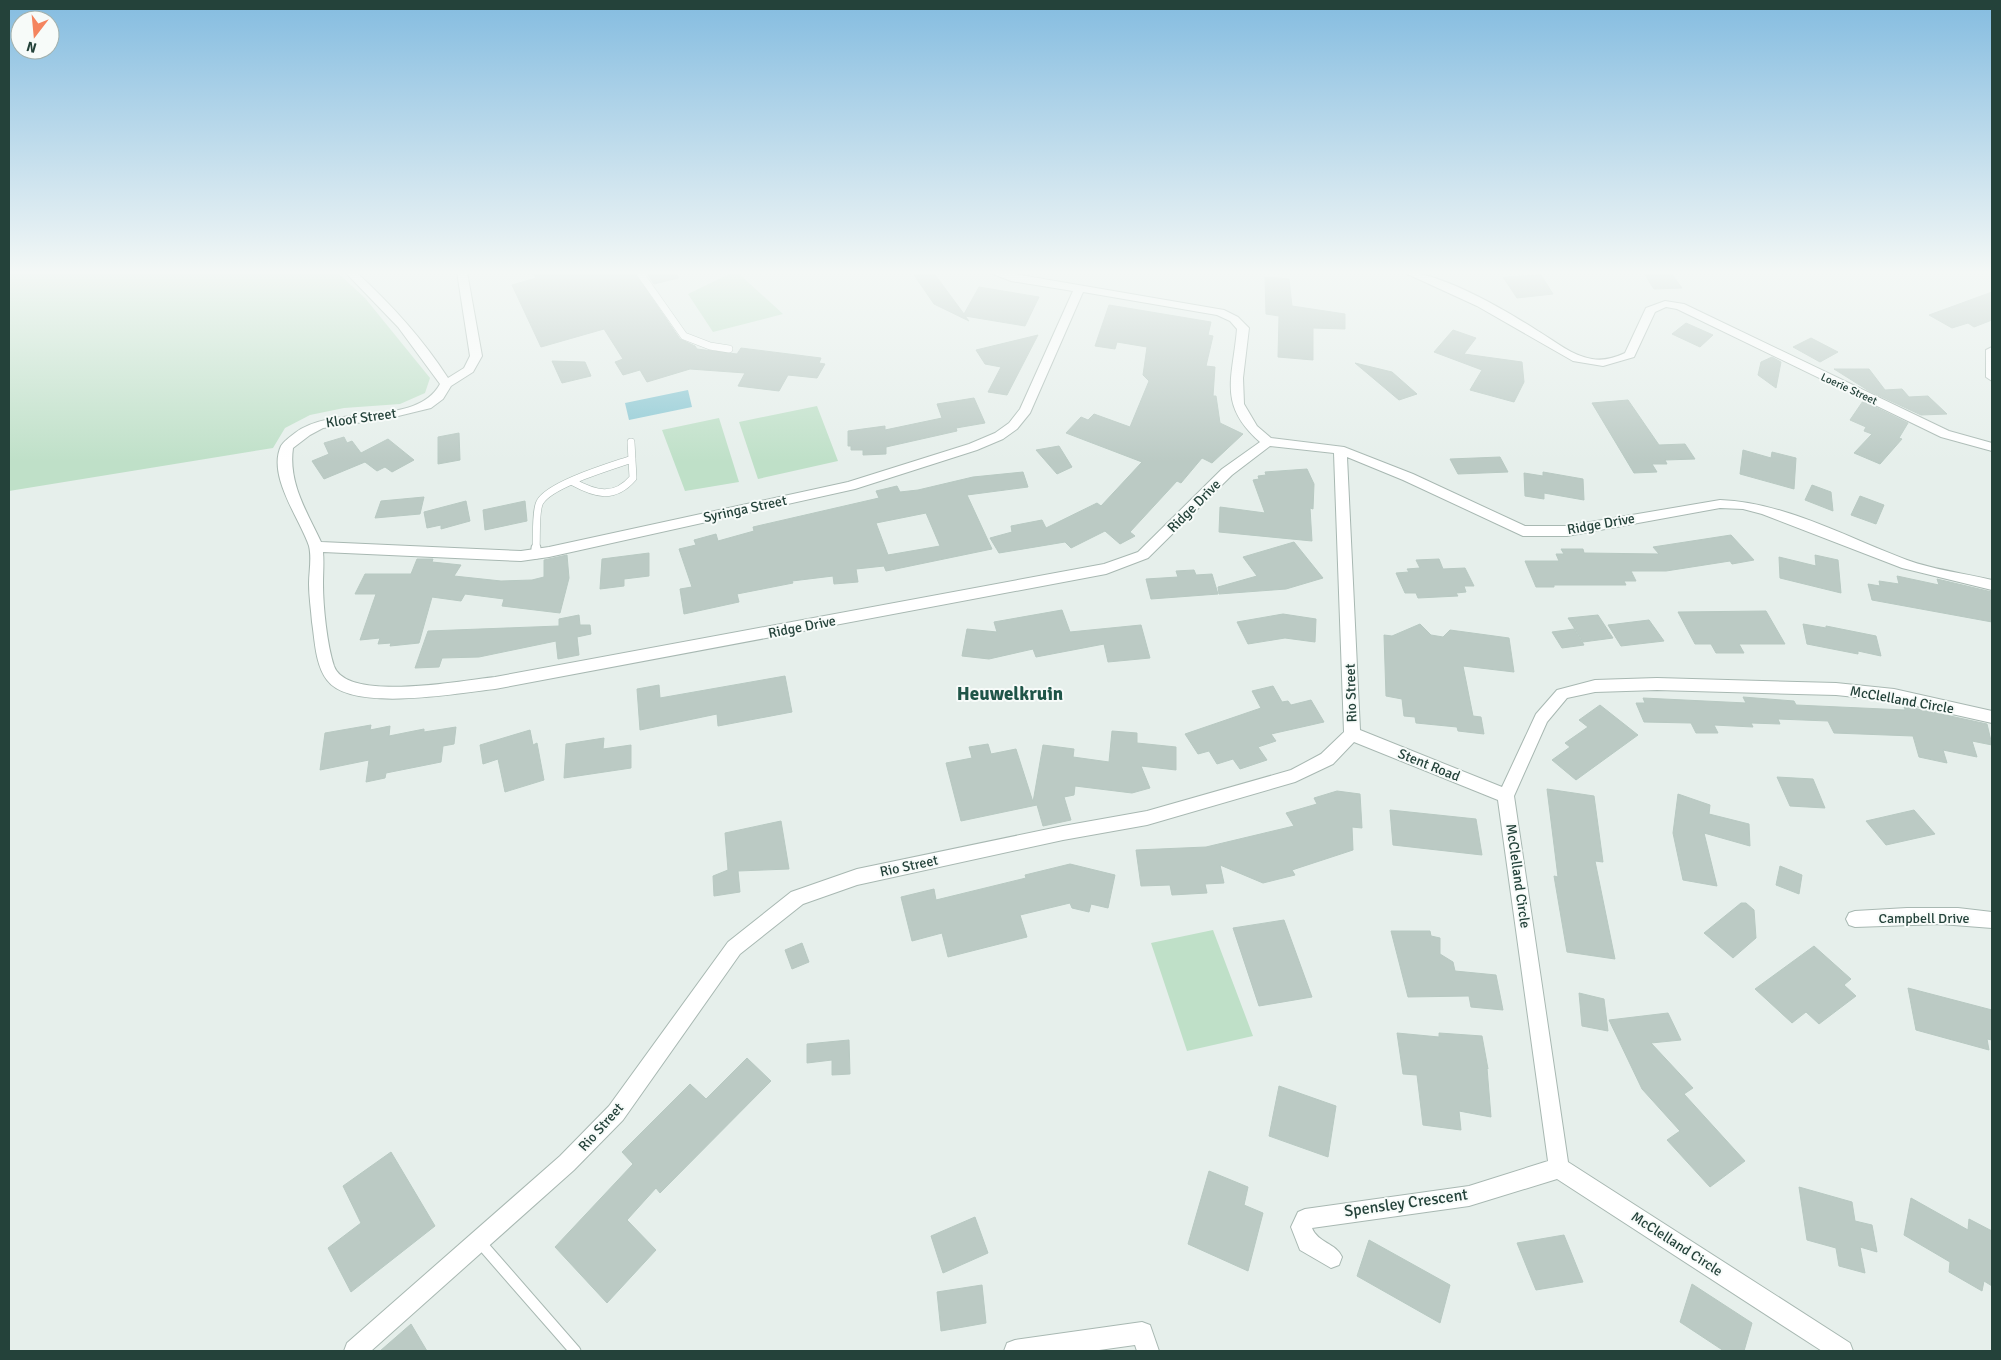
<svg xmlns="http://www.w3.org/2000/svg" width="2001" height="1360" font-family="Signika,sans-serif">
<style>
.green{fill:#bfe0c8}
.water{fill:#8ec9d4}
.building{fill:#bbcac4;stroke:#b8c9c2;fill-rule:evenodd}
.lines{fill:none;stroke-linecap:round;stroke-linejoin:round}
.service-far2-casing{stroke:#a8b8b2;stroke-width:8}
.service-far1-casing{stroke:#a8b8b2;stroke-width:11}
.service-casing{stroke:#a8b8b2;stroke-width:13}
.minor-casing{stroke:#a8b8b2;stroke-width:2}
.service-far2{stroke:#fff;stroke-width:7}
.service-far1{stroke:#fff;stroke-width:9}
.service{stroke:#fff;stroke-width:11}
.minor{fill:#fff;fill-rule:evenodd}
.labels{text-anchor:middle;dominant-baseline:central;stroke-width:4;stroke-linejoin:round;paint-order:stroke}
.far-street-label{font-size:11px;fill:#24423a;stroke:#f7fbf9}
.street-label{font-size:14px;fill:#24423a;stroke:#f7fbf9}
.near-street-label{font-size:16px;fill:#24423a;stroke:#f7fbf9}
.district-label{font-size:19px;font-weight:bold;fill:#1f5548;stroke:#f7fbf9}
</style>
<rect width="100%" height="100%" fill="#e6efeb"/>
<path class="green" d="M9,272H337L365,298L430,378L425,393L400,404L344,408L310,415L285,428L273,448L9,491Z
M733,272H737L783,314L713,332L688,294Z
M817,406L838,461L758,479L739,422Z
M719,418L739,482L685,491L662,430Z
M1213,930L1253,1036L1187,1051L1151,943Z"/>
<path class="water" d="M688,390L692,407L629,420L625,403Z"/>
<path class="building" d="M532,272H634L680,339L695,346L697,349L737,354L741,348L821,358L819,363L825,364L817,378L788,375L779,391L738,386L745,373L690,369L647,382L640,370L623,375L615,362L623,359L604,329L541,347L512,285L536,278Z
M646,272H677L678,278L654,284Z
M912,272H933L964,314L979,287L1039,297L1025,326L965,316L969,321L934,304Z
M1643,272H1670L1682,288L1654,289Z
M1541,275L1553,294L1517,298L1503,277Z
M1265,277L1289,279L1292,306L1345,314V329L1313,328V360L1278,357L1279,316L1266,314Z
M1992,292V320L1974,327L1968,323L1952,328L1929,315Z
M1109,305L1211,322L1208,335L1213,336L1206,366L1215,367L1213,396H1216L1220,423L1243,434L1212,463L1202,458L1181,483L1177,481L1130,532L1135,536L1120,544L1105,531L1071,548L1065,542L999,553L990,538L1012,532L1011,526L1042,520L1046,528L1097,503L1101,506L1142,462L1066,433L1081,417L1088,420L1094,414L1130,427L1149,381L1143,375L1147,347L1117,342L1115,349L1095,346Z
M1686,323L1713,335L1700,347L1672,334Z
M1453,330L1476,338L1464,354L1522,362L1524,382L1514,402L1470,390L1482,370L1434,352Z
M1038,335L1007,395L988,392L1001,367L985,364L976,350Z
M1811,338L1838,352L1820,362L1793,347Z
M1772,357L1781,362L1776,388L1758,375L1761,362Z
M552,361L585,362L591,376L562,383Z
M1355,363L1392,372L1417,394L1399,400Z
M1834,369H1869L1885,390L1902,389L1909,397L1928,396L1947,414L1921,415L1869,391Z
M974,398L985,423L956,428L957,431L886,447V454L863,455V450H851V446H848V431L885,426V430L942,418L937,404Z
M1628,400L1659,445L1685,444L1695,459L1665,460L1667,464H1652L1657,472L1634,473L1592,403Z
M1863,401L1908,423L1899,438L1902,439L1880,464L1854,453L1872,434L1864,431L1866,427L1850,420Z
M459,433L460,460L438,464V437Z
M344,437L347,443L352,441L361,453L388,439L414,460L392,472L385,467L377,471L365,462L324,479L312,461L329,454L324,443Z
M1059,446L1072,467L1057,474L1036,450Z
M1743,450L1771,458L1772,452L1796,458L1794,489L1740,474Z
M1500,457L1508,472L1458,474L1450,459Z
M1307,469L1314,484L1313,509L1310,508L1312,541L1219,532L1220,507L1265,513L1253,480L1259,479L1258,476L1266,475L1265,472Z
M1023,472L1028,487L967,495L992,549L886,571L884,566L856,569L858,582L834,584L833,576L792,581L793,583L737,594L739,602L684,614L680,589L692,587L679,549L696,545L694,540L716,534L718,541L754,531L753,527L879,498L876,491L897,486L900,492L918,490L973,477ZM926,513L940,546L888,555L876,523Z
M1543,472L1583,479L1584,500L1544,493V499L1525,496L1524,473L1543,476Z
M1812,485L1831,492L1833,511L1805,500Z
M1860,496L1884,505L1876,524L1851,515Z
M424,497L420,514L375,518L381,501Z
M466,501L470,521L441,529V525L427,528L424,512Z
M525,501L527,521L485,530L483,510Z
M1731,535L1754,560L1732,564L1730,561L1666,571H1631L1636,581H1624L1626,585H1554V587H1536L1525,561H1559L1556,554H1564L1561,549H1583L1584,553L1659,554L1653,547Z
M1294,542L1323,578L1286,589L1219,594L1218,587L1257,576L1243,557Z
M649,553V576L624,579V586L600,589L602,559Z
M567,555L569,578L560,613L502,606L504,599L465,594L461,601L432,597L419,643L390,646L391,643L378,644L380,638L360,640L376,594H355L365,574H411L417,559H433L432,562L461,565L454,576L501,581L532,580L544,577V560Z
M1815,555L1838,560L1841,593L1780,578L1779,557L1816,566Z
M1439,559L1443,569L1465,568L1474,586H1464L1466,592L1456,593L1458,596L1418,598L1416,593H1405L1396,573L1409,572L1407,569L1420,568L1416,560Z
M1194,570L1196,575L1212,574L1218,594L1151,599L1146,579L1178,577L1176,571Z
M1897,576L1939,585L1937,579L1992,592V622L1872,600L1868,584L1880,586L1879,581L1899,584Z
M1062,610L1070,632L1141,625L1150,658L1108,662L1104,644L1036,657L1033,649L989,659L962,656L967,629L997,632L994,622Z
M1766,611L1785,644H1739L1744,653H1716L1711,644H1695L1678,612Z
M1283,614L1316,619L1315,642L1285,638L1248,644L1237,622Z
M579,615L580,625H590L591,634L577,637L579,655L558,659L556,641L479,657L442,658L439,667L415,668L428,631L559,626V619Z
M1598,615L1613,638L1583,642L1568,618Z
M1649,620L1664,641L1621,646L1608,625Z
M1420,624L1431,635L1443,637L1450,630L1509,638L1514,672L1463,666L1473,716L1481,717L1484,734L1458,731L1457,727L1416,723L1415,717L1404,716L1402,699L1386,696L1384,635L1392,636Z
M1803,624L1826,628V626L1876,636L1881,656L1858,651V654L1807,644Z
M1574,629L1584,645L1562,648L1552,632Z
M785,676L792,712L718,726L717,714L640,730L637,689L659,685L660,698Z
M1273,686L1282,702L1288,701L1291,705L1311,700L1324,722L1271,734L1276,741L1258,747L1267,760L1240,769L1233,759L1217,764L1209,751L1198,754L1185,734L1261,708L1252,691Z
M1743,697L1794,701L1796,705L1905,710L1904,706L1987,724L1992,745L1972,741L1977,757L1943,750L1947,763L1919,757L1913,736L1834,733L1828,721L1778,719L1780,724L1751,723L1753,727L1714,725L1718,733H1696L1691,723L1644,722L1636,703H1645L1643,698L1746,703Z
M1600,705L1638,735L1576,780L1552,760L1570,747L1565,743L1588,727L1579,720Z
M371,725L370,730L390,726L389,736L424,729V732L456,727L454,744L443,746L441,762L386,773L385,778L366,782L369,760L320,770L325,733Z
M530,730L533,745L537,743L544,780L505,792L498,759L483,764L480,745Z
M1112,731L1137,733V743L1176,747V770L1141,766L1150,788L1132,793L1075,786L1074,795L1064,797L1071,820L1043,826L1037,805L961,821L946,763L972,758L969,747L988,744L991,754L1016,749L1033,802L1043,745L1074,749L1073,757L1109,762Z
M604,738L603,749L631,745V768L564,778L566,744Z
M1777,777L1813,779L1825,808L1790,806Z
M1547,789L1594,796L1603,862L1595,861L1615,959L1567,952L1554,876L1558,877Z
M1337,791L1360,794L1362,828L1352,827L1353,850L1292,870L1295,875L1263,883L1220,865L1224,883L1205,884L1207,893L1172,895L1170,885L1141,886L1136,850L1206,847L1294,826L1286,813L1317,804L1314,798Z
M1678,794L1710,805L1709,814L1749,824L1750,846L1704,833L1717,886L1683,880L1673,833Z
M1390,810L1476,819L1482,855L1393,845Z
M1914,810L1935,834L1886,845L1866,821Z
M781,821L789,869L738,871L740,892L714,896L713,876L728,870L725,833Z
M1070,864L1115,875L1108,908L1091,904L1089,912L1072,908L1070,903L1020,915L1027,937L948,957L942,933L912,941L901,897L934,889L936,900L1026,878L1025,875Z
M1780,866L1802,875L1799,894L1776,885Z
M1741,903H1746L1754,910L1756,938L1733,958L1704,933Z
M1284,920L1312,997L1259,1006L1233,928Z
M1391,931H1430L1431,936L1440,938V954L1453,962L1455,971L1496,975L1503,1010L1471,1007L1469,996L1408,997Z
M802,943L809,962L792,969L785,950Z
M1814,946L1851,979L1844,985L1856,996L1819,1024L1806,1012L1792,1023L1755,989Z
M1908,988L1992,1010V1040L1987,1039L1989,1050L1916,1030Z
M1579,993L1604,999L1608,1031L1582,1026Z
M1668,1013L1681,1040L1651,1043L1693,1088L1684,1094L1745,1161L1710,1187L1667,1140L1680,1131L1642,1089L1609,1020Z
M1397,1033L1439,1037V1033L1482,1036L1488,1069L1487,1068L1491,1117L1459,1111L1461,1130L1423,1125L1417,1075L1403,1074Z
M849,1040L850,1074L832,1075V1060L807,1063V1044Z
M747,1058L771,1081L660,1193L656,1188L627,1220L656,1250L607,1303L555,1247L633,1164L622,1152L690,1084L706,1099Z
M1279,1086L1336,1106L1328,1157L1269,1136Z
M391,1152L435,1226L351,1292L328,1248L361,1223L343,1186Z
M1209,1171L1248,1187L1244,1205L1263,1213L1248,1271L1188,1244Z
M1799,1187L1852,1202L1855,1221L1872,1225L1877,1252L1860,1247L1865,1273L1839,1266L1836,1248L1807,1240Z
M1911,1198L1968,1230L1969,1219L1992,1231V1286L1984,1281L1982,1291L1949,1272L1950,1262L1904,1235Z
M975,1217L988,1253L943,1273L931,1236Z
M1564,1235L1583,1282L1536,1290L1517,1243Z
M1369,1240L1450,1285L1440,1323L1357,1276Z
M1692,1284L1752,1323L1744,1351H1724L1680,1322Z
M982,1285L986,1323L941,1331L937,1292Z
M411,1324L427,1351H380Z"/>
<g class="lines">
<defs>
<path id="service-far2" d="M639,272L684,336L710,346L729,349
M573,482C595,494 614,500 633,478L631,442
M536,549C537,539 535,510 540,502C550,484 612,466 632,459"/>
<path id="service-far1" d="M536,554V548"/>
<path id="service" d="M478,1240L575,1351"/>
<path id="minor" d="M345,272H356C391,304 422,338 448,378L464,368L470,356L457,272H467L482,356L473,372L451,386L443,399L431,408L390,418L323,428L310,435L293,448C288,483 307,512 321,542L521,551L549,547L848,482L969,444L995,433L1009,423L1020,409L1073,291L1011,281L988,272H1003L1224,310L1238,317L1249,328L1243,378L1244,404L1257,426L1271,438L1344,447L1413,474L1525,526H1567L1720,500C1784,502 1848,538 1907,560C1934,570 1964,573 1992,580V590L1902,568L1762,514L1743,509L1720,508L1567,536H1523L1403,480L1347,457L1360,730L1502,787L1536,714L1557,690L1595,680L1657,678L1836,683L1894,689L1992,711V723L1894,701L1836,695L1657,690L1595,692L1567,698L1547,722L1514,796L1568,1162L1850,1343L1853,1351H1822L1557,1179L1469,1206L1312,1228C1318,1243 1336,1243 1342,1257L1339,1265L1331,1268L1300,1250L1291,1227L1298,1212L1305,1209L1469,1186L1548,1161L1498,800L1354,742L1333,764L1295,782L1147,825L1063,840L857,885L803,904L740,954L623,1120L574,1170L371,1351H344L347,1343L560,1156L609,1106L728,942L791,892L857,869L1063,826L1147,811L1291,770L1321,754L1344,732L1334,453L1270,446L1232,475L1148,558L1106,574L495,689C458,693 351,713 327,680C315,664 315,640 312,622C311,609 309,596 309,584C309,572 312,558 309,546C300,519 267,476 281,446C284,441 290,437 295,433C335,403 416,428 440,384L398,327ZM1083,292L1217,315L1230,321L1237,329C1233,378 1217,404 1260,442L1222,469L1138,552L1104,564L495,677C464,680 347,703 334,666C327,644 323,607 323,583C323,573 324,562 323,552L521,561L549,557L855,489L977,450L1003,439L1017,429L1030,413Z
M1403,272C1441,272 1505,310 1538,331C1555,341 1572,356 1592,359C1604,361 1614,358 1625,353L1646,308L1665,301L1684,304L1949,431L1992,443V451L1941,437L1677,309L1666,307L1655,312L1634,357L1603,366L1573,361L1477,306Z
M1992,347V381L1986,377V350Z
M1907,908H1958L1992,912V928L1941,924L1855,927L1849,925L1846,919L1849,913L1855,911Z
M1142,1322L1150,1325L1159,1351H1137L1135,1345L1092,1351H1004L1007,1343L1015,1340Z"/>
</defs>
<use href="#service-far2" class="service-far2-casing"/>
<use href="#service-far1" class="service-far1-casing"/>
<use href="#service" class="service-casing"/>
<use href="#minor" class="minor-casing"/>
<use href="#service-far2" class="service-far2"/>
<use href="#service-far1" class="service-far1"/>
<use href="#service" class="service"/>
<use href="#minor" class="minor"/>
</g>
<linearGradient id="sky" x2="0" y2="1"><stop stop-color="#84bce0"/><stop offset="0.59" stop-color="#f4f8f6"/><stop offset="1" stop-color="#f4f8f6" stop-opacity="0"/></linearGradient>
<rect width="2001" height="462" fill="url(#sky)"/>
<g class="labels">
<g class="far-street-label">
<text transform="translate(1849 389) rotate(25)">Loerie Street</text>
</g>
<g class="street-label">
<text transform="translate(361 418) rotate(-8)">Kloof Street</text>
<text transform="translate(1194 506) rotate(-45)">Ridge Drive</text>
<text transform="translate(745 509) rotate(-12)">Syringa Street</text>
<text transform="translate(1601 524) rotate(-10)">Ridge Drive</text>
<text transform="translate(802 627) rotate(-11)">Ridge Drive</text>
<text transform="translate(1351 693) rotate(-92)">Rio Street</text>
<text transform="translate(1902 700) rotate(10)">McClelland Circle</text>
<text transform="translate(1429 765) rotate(22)">Stent Road</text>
<text transform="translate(909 866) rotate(-12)">Rio Street</text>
<text transform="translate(1518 876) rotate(82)">McClelland Circle</text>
<text x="1924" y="918">Campbell Drive</text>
<text transform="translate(601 1127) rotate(-48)">Rio Street</text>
<text transform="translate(1677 1244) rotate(33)">McClelland Circle</text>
</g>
<g class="near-street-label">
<text transform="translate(1406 1203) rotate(-8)">Spensley Crescent</text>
</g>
<g class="district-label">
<text x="1010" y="694">Heuwelkruin</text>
</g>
</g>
<rect width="2001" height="1360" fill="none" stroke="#24423a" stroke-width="20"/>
<g transform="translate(35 35) rotate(196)"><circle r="24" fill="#f7fbf9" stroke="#a3b1ad"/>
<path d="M0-4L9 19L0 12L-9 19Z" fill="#f4845f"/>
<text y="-8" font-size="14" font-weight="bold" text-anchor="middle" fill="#24423a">N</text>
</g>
</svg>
